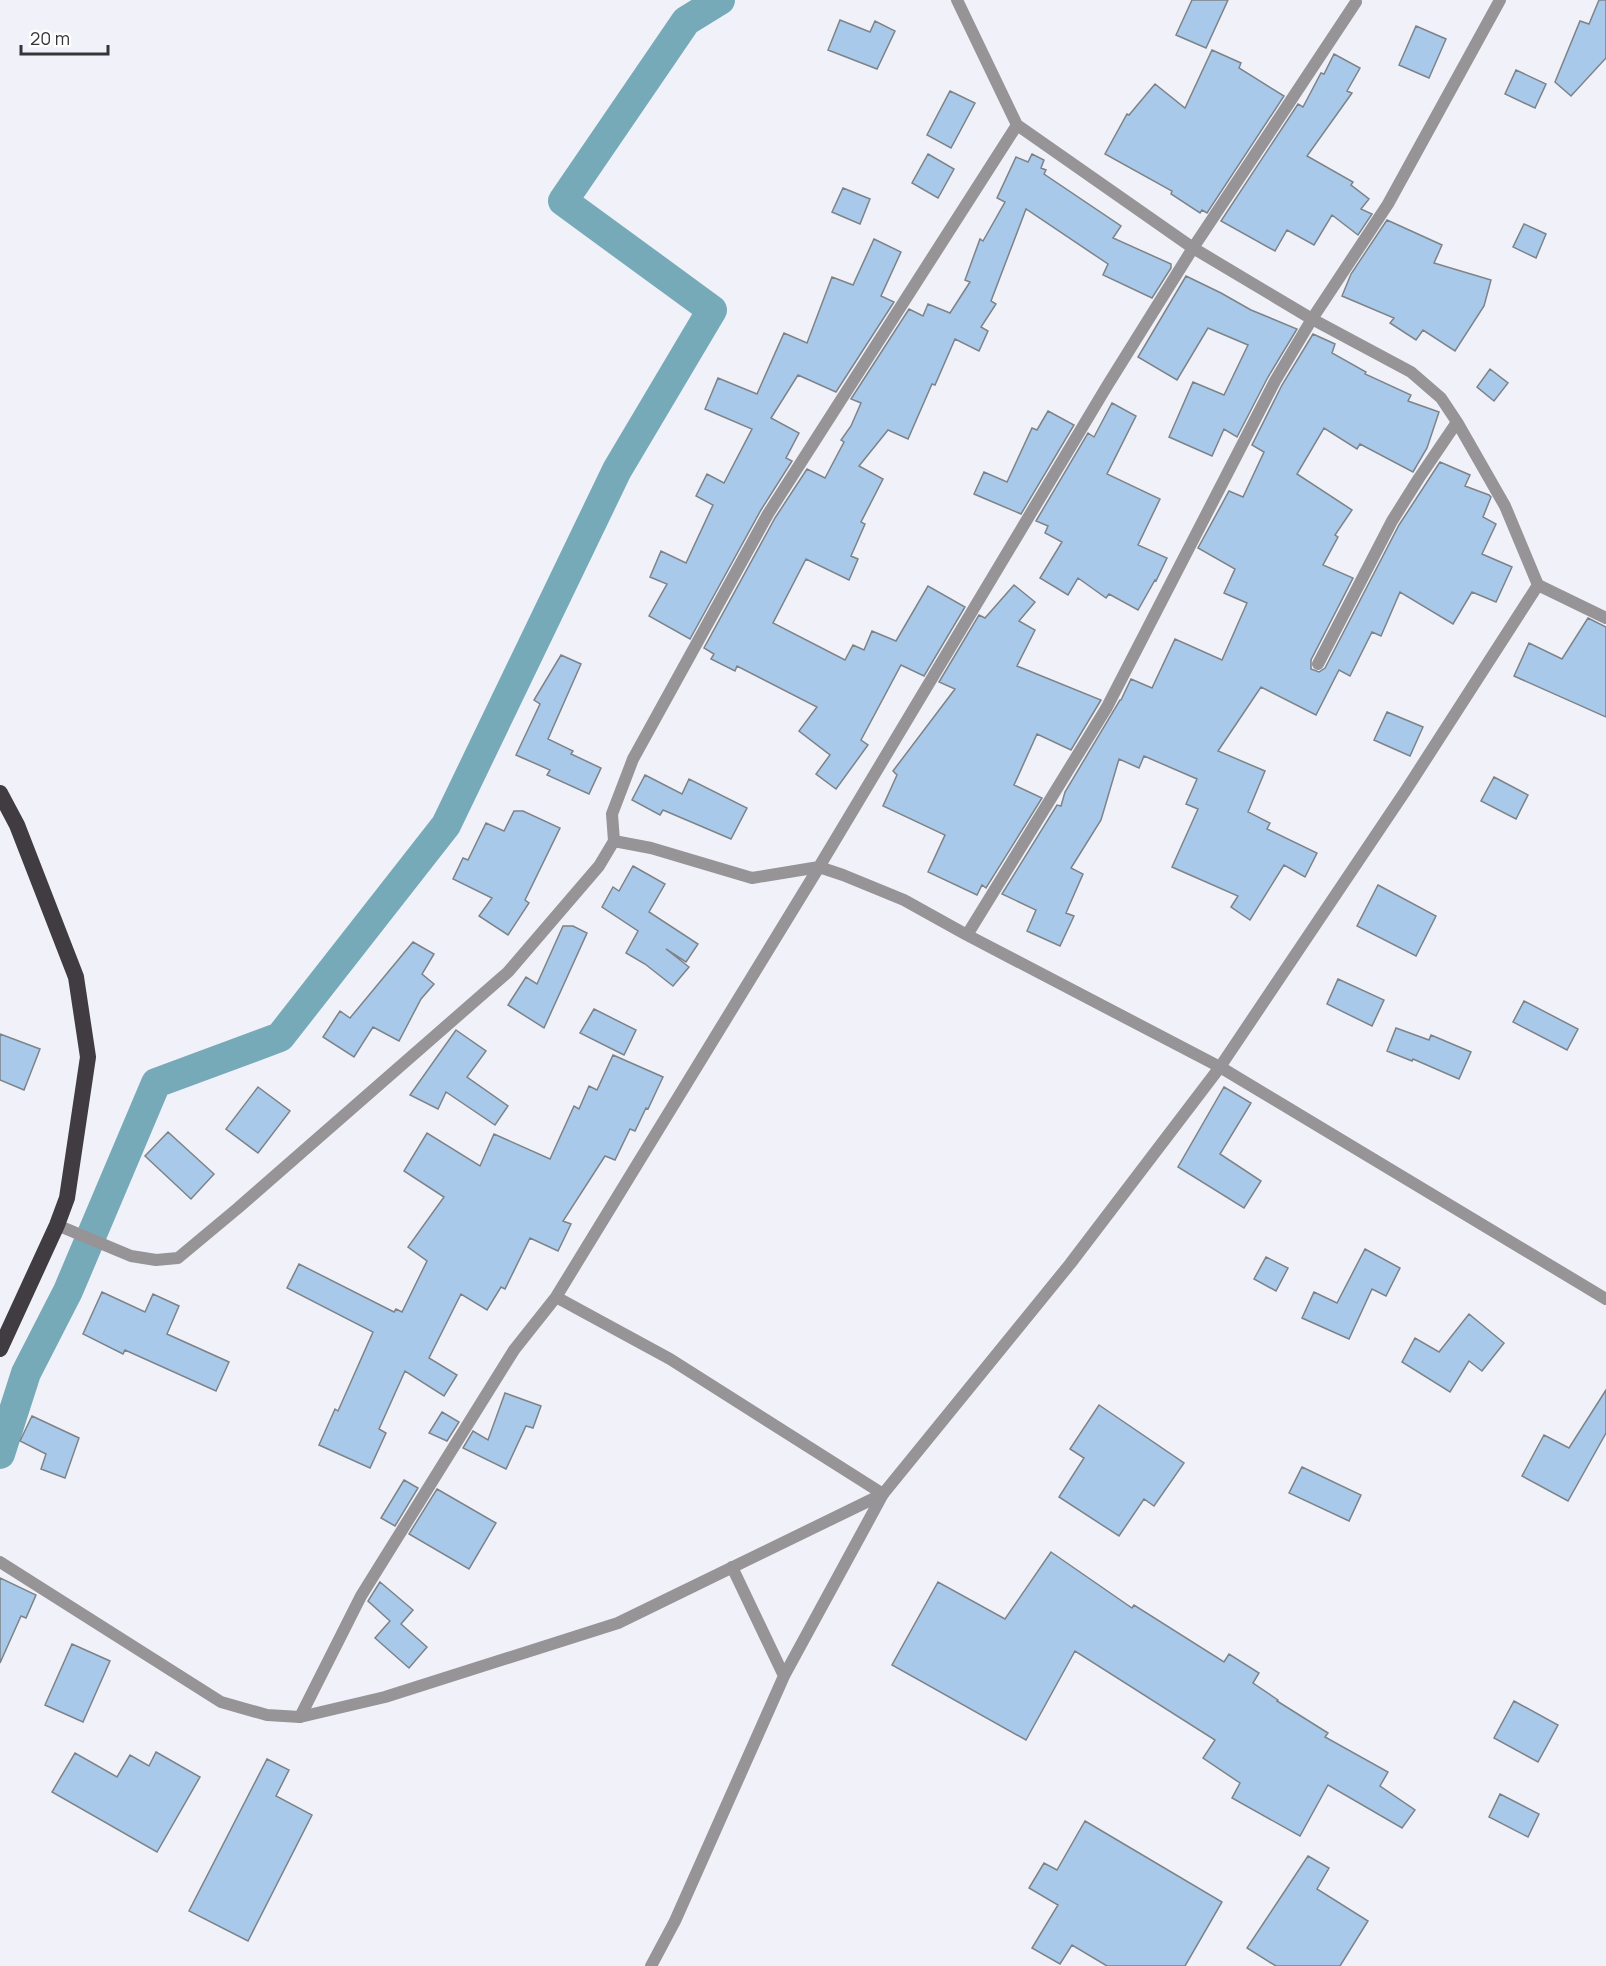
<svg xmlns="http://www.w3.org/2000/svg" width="1606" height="1966" font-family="Manrope,sans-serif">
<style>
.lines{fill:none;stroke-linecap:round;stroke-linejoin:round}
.canal{stroke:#77aab8;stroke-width:30}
.building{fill:#a8c9e9;stroke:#7d8388;stroke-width:1.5}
.minor{stroke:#969497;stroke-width:12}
.tertiary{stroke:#969497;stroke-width:12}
.trunk{stroke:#403c42;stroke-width:16}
</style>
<rect width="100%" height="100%" fill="#f1f2f9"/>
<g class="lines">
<path class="canal" d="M0,1454L26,1373L68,1291L156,1083L280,1037L446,825L617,470L712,310L563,201L686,21L720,0"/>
</g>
<path class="building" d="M1192,0H1228L1206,48L1176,35Z
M1599,0H1606V58L1571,96L1555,82L1580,21L1589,24Z
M840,20L870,32L875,21L895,31L877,69L828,50Z
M1416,26L1446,39L1429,78L1399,65Z
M1212,50L1241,63L1239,68L1284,96L1207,213L1202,210L1200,213L1171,194L1172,191L1105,154L1127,114L1129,115L1155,84L1185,108Z
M1334,54L1360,68L1347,91L1352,93L1307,156L1353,182L1351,185L1369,199L1361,209L1372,214L1358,235L1332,215L1314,245L1287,230L1275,251L1221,221L1298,104L1303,107L1321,73L1324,74Z
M1516,70L1546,84L1535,108L1505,94Z
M950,91L975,103L951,148L927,135Z
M928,154L954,169L938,198L912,183Z
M1032,154L1044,160L1041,168L1046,170L1044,174L1121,226L1113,238L1171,264V268L1152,298L1103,275L1108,264L1026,209L991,301L996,304L981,327L988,331L979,351L955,339L935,385L932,384L908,439L888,430L859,466L883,479L861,522L865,524L851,556L858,559L849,580L806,559L773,623L845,660L853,645L864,650L872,631L896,641L928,586L965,607L924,676L901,665L861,740L868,745L836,789L816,774L830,755L799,731L817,707L737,666L735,671L711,659L714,654L704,648L775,518L807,469L825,478L844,442L841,440L851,426L861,403L851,399L909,309L923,316L928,304L950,313L970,282L965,280L980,239L983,241L1005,202L997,198L1016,157L1028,162Z
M843,188L870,199L860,224L832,212Z
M1387,220L1442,245L1434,263L1491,280L1484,306L1455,351L1423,330L1416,340L1390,323L1394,318L1342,296L1351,274Z
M1524,224L1546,234L1536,258L1513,247Z
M874,239L901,252L881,296L894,302L836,392L798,375L771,418L799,433L786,458L792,461L761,510L690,639L649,616L667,584L650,577L661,551L686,563L713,505L696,496L707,474L724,483L752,429L705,409L718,378L757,394L784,333L807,343L832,277L853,285Z
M1186,276L1221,293L1251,310L1297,329L1268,377L1237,437L1224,429L1212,456L1169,437L1193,382L1224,395L1248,345L1208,328L1177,380L1138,357Z
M1313,334L1335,344L1332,353L1366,372L1365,374L1411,395L1408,401L1439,412L1427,448L1413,472L1360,444L1357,449L1324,428L1297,474L1352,510L1335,535L1338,537L1323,565L1353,578L1311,660V669L1319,672L1325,668L1399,525L1440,462L1470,475L1465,486L1489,495L1491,497L1483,517L1496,524L1482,554L1512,567L1496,602L1472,592L1453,624L1400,592L1381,636L1372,632L1350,676L1339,670L1316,715L1261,687L1218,751L1265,771L1248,812L1270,823L1267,829L1317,853L1305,877L1284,865L1250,920L1231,907L1238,896L1172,867L1198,809L1186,804L1197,779L1144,756L1139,768L1119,759L1101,820L1071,868L1083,874L1066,913L1074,916L1060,946L1027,931L1036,910L1002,894L1057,805L1061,806L1065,792L1120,700H1121L1131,679L1152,688L1175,639L1222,660L1247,603L1224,593L1235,569L1198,548L1229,491L1243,497L1264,452L1252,445L1282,385Z
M1490,369L1508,383L1494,401L1477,387Z
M1112,403L1136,416L1107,474L1160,499L1138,545L1167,558L1156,581L1155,580L1138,610L1109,594L1106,598L1078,578L1068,595L1040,578L1062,542L1045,533L1048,526L1036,521L1088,433L1094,437Z
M1048,411L1074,425L1021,514L974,494L984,472L1007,482L1032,428L1037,430Z
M1014,585L1035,602L1019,621L1035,630L1017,666L1101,700L1071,750L1037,734L1014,785L1042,798L986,888L982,885L977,895L928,872L945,835L883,806L897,775L893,771L955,689L939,682L979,615L985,618Z
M1588,618L1606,627V717L1514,676L1529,643L1562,659Z
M561,655L581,664L548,739L573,751L571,754L601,768L589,794L547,775L550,770L516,755L540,704L534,700Z
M1387,712L1423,727L1410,756L1374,740Z
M645,775L682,794L689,779L747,808L731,839L663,810L660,815L632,800Z
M1494,777L1528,795L1516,819L1481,801Z
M514,811H523L560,828L525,900L529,903L508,935L479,916L492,898L453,879L463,858L468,860L486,823L504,831Z
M633,866L665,884L649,912L698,944L686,962L666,949L689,967L673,986L645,964L626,953L638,931L602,907L613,887L619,891Z
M1378,885L1436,916L1416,956L1357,926Z
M563,926H573L587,933L544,1028L508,1005L526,977L537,984Z
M413,942L434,954L422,974L434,984L421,999L399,1041L373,1027L354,1057L323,1037L340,1011L350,1018Z
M1338,979L1384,1000L1372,1026L1327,1004Z
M1524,1001L1578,1029L1567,1050L1513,1022Z
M594,1009L636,1030L624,1055L580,1033Z
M1396,1028L1429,1040L1431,1035L1471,1052L1459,1079L1413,1059L1412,1061L1387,1051Z
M456,1030L486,1051L467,1077L508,1106L495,1125L446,1092L438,1109L410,1095Z
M0,1034L40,1049L24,1090L0,1080Z
M613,1055L663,1077L648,1109L646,1108L635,1131L630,1129L615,1160L605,1156L563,1221L571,1224L558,1251L530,1238L505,1289L501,1287L487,1310L461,1294L429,1358L457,1375L444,1396L405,1371L379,1429L386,1433L370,1468L319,1445L335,1409L338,1411L373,1332L287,1288L299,1264L394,1312L396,1309L402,1312L427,1261L408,1247L444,1197L404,1171L427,1133L480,1166L494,1134L550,1159L574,1106L579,1109L589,1086L597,1090Z
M258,1087L290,1111L258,1153L226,1129Z
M1224,1087L1251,1103L1220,1154L1261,1181L1244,1208L1178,1167Z
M168,1132L214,1174L191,1199L145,1156Z
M1365,1249L1400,1268L1386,1296L1372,1289L1349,1339L1302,1318L1314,1292L1337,1303Z
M1266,1257L1288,1268L1276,1291L1254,1279Z
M102,1292L145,1312L153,1294L179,1306L167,1334L229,1362L216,1391L125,1350L123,1354L83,1334Z
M1469,1314L1504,1343L1482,1371L1469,1361L1450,1392L1402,1362L1415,1338L1439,1352Z
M1606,1390V1433L1568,1501L1522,1476L1544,1435L1569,1448Z
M505,1393L541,1406L533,1428L526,1426L506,1469L463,1448L473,1431L488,1440Z
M1099,1405L1184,1463L1154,1506L1144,1499L1119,1536L1059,1497L1084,1458L1070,1449Z
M442,1412L459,1422L447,1441L429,1433Z
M32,1416L79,1438L65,1478L41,1469L46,1454L20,1441Z
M1302,1467L1361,1495L1349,1521L1289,1493Z
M404,1480L418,1488L395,1526L381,1518Z
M437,1489L496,1523L469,1569L409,1534Z
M1051,1552L1132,1608L1134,1605L1224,1662L1229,1654L1259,1673L1253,1683L1278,1700L1277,1701L1328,1733L1325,1737L1388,1772L1380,1786L1415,1810L1402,1828L1328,1785L1300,1836L1232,1798L1240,1783L1203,1758L1215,1740L1075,1651L1026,1740L892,1665L938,1582L1005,1619Z
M0,1578L36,1595L26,1618L21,1616L0,1663Z
M380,1582L413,1610L401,1624L427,1647L409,1668L375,1638L390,1621L368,1601Z
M72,1644L110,1661L83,1722L45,1705Z
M1514,1701L1558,1725L1538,1762L1494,1738Z
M156,1752L200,1777L157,1852L52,1792L75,1753L117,1777L130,1755L149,1766Z
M267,1759L289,1770L276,1796L312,1815L248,1941L189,1911Z
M1500,1794L1539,1814L1528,1837L1489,1817Z
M1085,1821L1222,1902L1185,1966H1107L1072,1945L1060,1964L1032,1948L1058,1905L1029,1888L1044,1863L1057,1870Z
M1308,1856L1329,1868L1317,1889L1368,1921L1340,1966H1276L1247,1948Z"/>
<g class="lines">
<path class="minor" d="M957,0L1017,125L1193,248L1312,319L1411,372L1441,398L1457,422L1505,506L1538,585
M1318,664L1392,521L1419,478L1457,422
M614,841L612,814L633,759L768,514L1017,125
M967,935L1107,707L1275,381L1312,319L1388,204L1500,0
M57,1225L131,1256L156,1260L178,1258L238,1208L508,972L599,866L614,841L651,848L752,878L819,867L843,875L904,900L967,935L1220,1067L1606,1299
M556,1297L670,1359L883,1494L784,1676L675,1921L651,1966
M732,1567L784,1676
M300,1717L361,1596L514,1350L556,1297L819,867L1107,386L1193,248L1356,2"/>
<path class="tertiary" d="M0,1562L221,1702L267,1715L300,1717L385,1697L618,1623L883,1494L1070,1264L1220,1067L1406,790L1538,585L1606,618"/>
<path class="trunk" d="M0,793L17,825L76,977L88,1057L67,1198L57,1225L0,1349"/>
</g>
<path d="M21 45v9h87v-9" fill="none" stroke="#353538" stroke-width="3"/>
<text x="30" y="45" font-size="18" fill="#353538" stroke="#ffffff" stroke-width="4.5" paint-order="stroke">20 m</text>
</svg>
